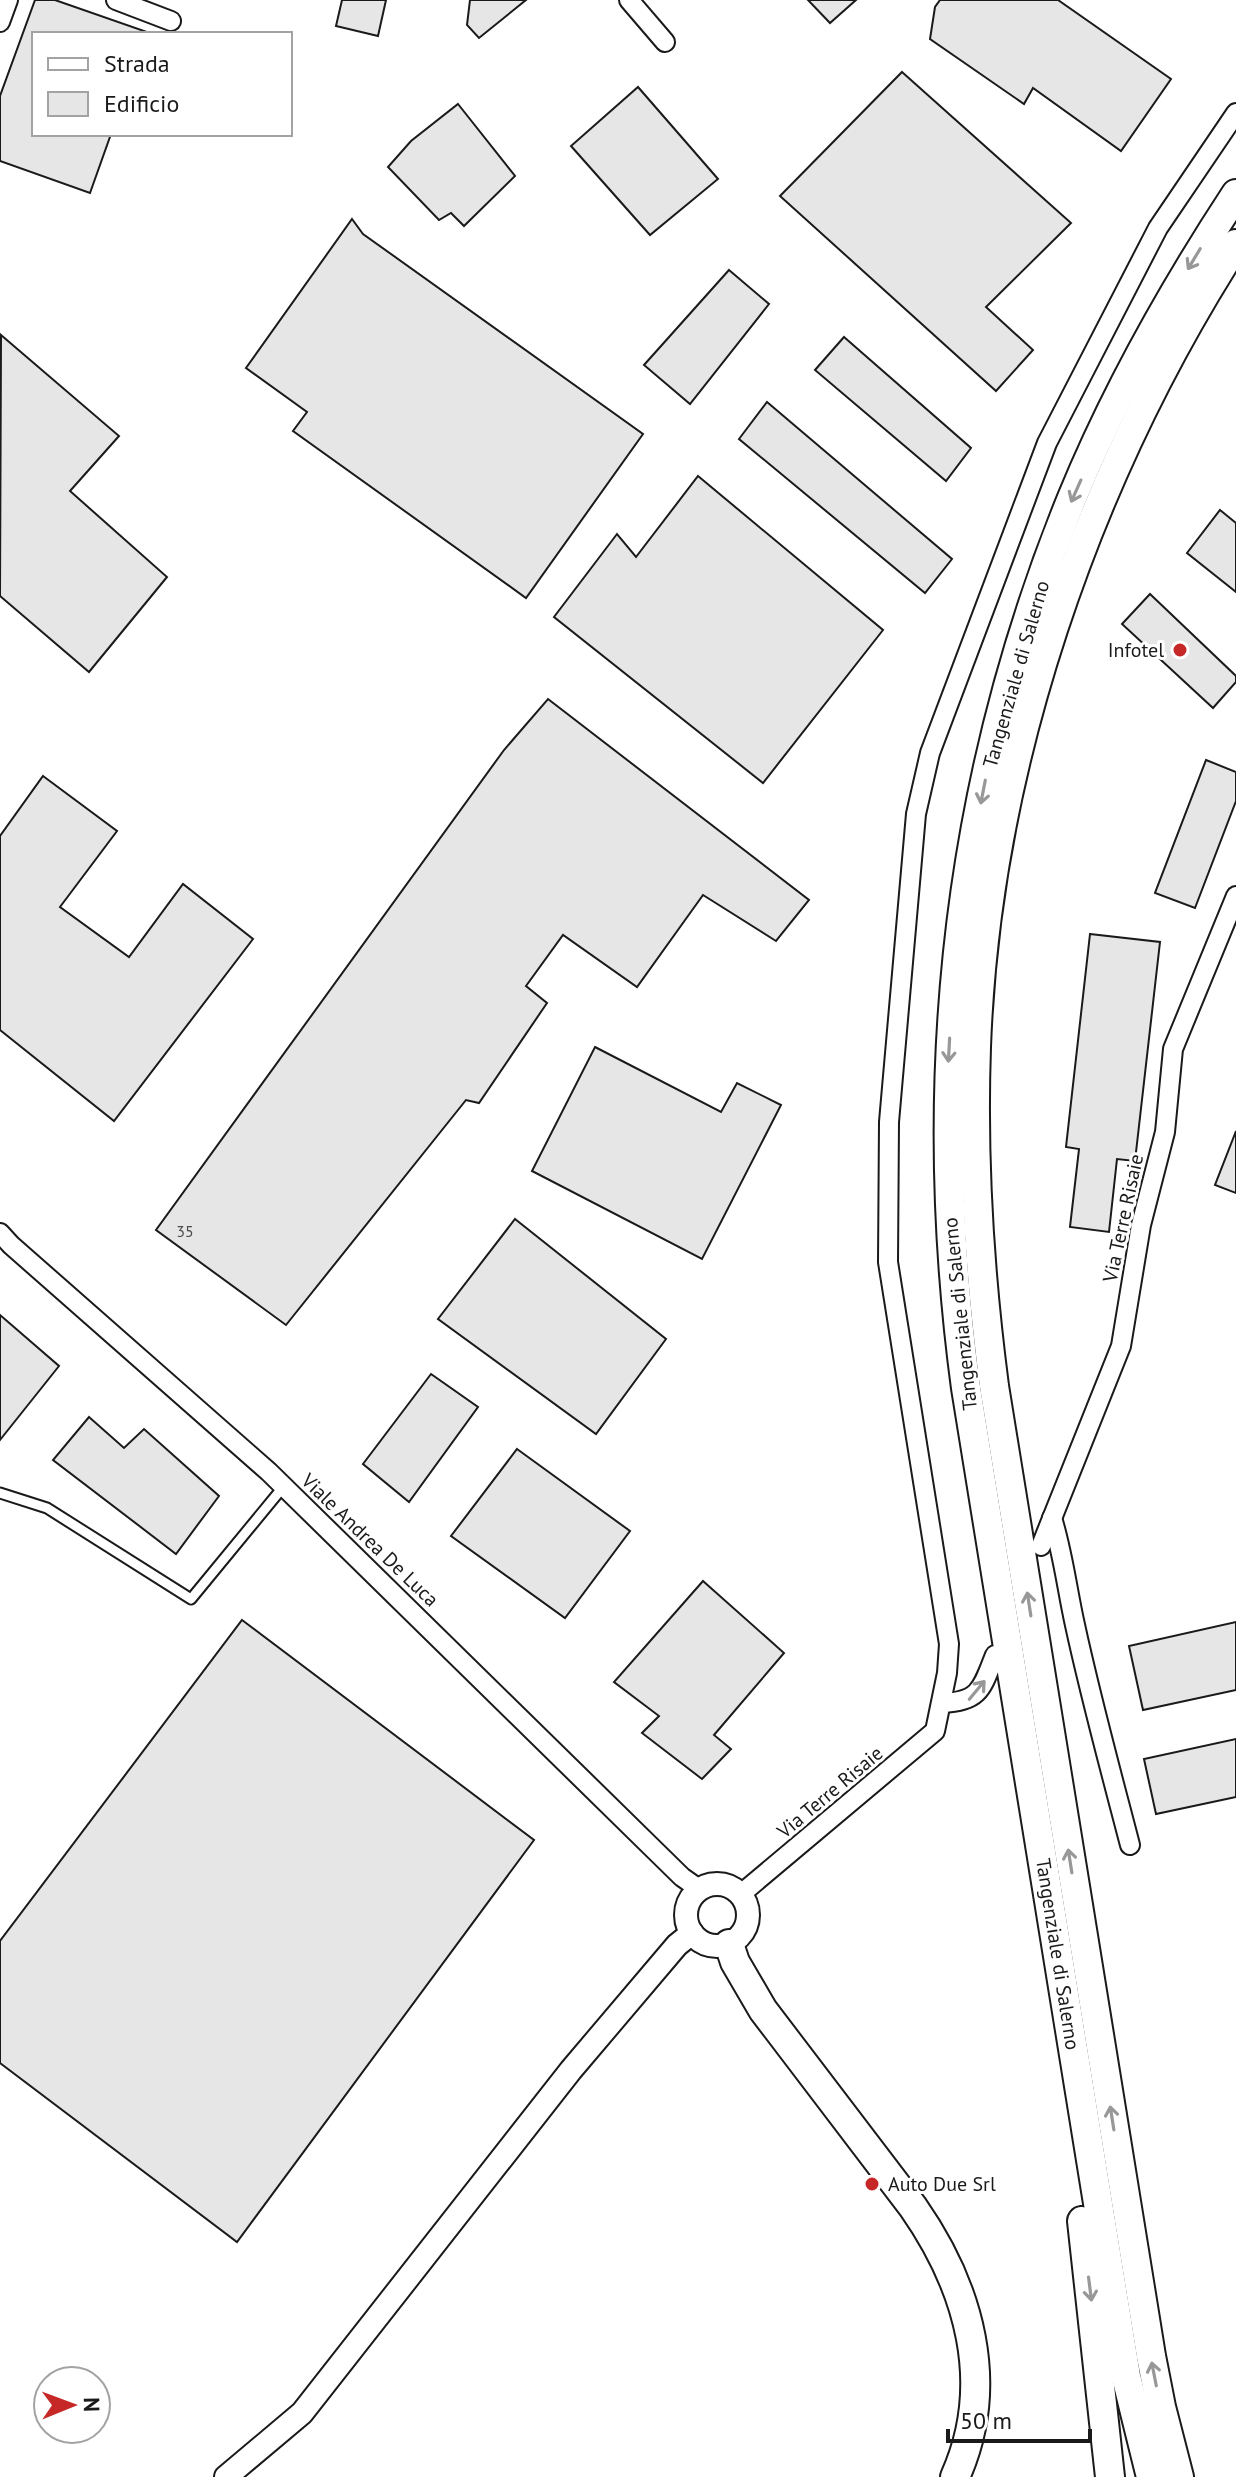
<svg xmlns="http://www.w3.org/2000/svg" width="1236" height="2477" font-family="'PT Sans',sans-serif">
<style>
.building{fill:#e6e6e6;stroke:#1a1a1a;stroke-width:2}
.lines{fill:none;stroke-linecap:round;stroke-linejoin:round}
.service-casing{stroke:#1a1a1a;stroke-width:13}
.minor-casing{stroke:#1a1a1a;stroke-width:22}
.tertiary-casing{stroke:#1a1a1a;stroke-width:26}
.trunk-casing{stroke:#1a1a1a;stroke-width:32}
.service{stroke:#fff;stroke-width:9}
.minor{stroke:#fff;stroke-width:18}
.tertiary{stroke:#fff;stroke-width:22}
.trunk{stroke:#fff;stroke-width:28}
.oneway{stroke:#989898}
.poi-dot{fill:#c62828;stroke:#fff;stroke-width:3}
.labels{text-anchor:middle;dominant-baseline:central;stroke-width:6;stroke-linejoin:round;paint-order:stroke}
.number-label{font-size:16px;fill:#4d4d4d}
.poi-label{font-size:20px;fill:#1a1a1a;stroke:#fff;text-anchor:end}
.street-label{font-size:20px;fill:#1a1a1a;stroke:#fff}
</style>
<rect width="100%" height="100%" fill="#fff"/>
<g class="building">
<polygon points="35,0 55,0 147,32 146,34 34,34 34,134 111,134 90,193 0,161 0,96"/>
<polygon points="342,0 386,0 378,36 336,26"/>
<polygon points="470,0 526,0 479,38 467,25"/>
<polygon points="808,0 856,0 830,23"/>
<polygon points="940,0 1058,0 1171,79 1121,151 1033,88 1024,104 930,39 935,7"/>
<polygon points="902,72 1071,223 986,307 1033,350 996,391 780,196"/>
<polygon points="638,87 718,179 650,235 571,146"/>
<polygon points="458,104 515,176 464,226 451,213 439,220 388,167 411,141"/>
<polygon points="352,219 363,234 643,434 526,598 293,431 307,412 246,368"/>
<polygon points="729,270 769,304 690,404 644,365"/>
<polygon points="1,335 119,436 70,491 167,577 89,672 0,596"/>
<polygon points="844,337 971,448 946,481 815,370"/>
<polygon points="767,402 952,559 925,593 739,439"/>
<polygon points="698,476 883,630 763,783 554,617 617,534 636,557"/>
<polygon points="1220,510 1236,523 1236,592 1187,553"/>
<polygon points="1150,594 1236,676 1236,682 1213,708 1122,624"/>
<polygon points="548,699 809,900 776,941 703,895 637,987 563,935 526,986 547,1003 479,1103 466,1100 286,1325 156,1230 504,750"/>
<polygon points="1206,760 1236,772 1236,801 1195,908 1155,893"/>
<polygon points="43,776 117,831 60,907 129,957 183,884 253,939 114,1121 0,1030 0,836"/>
<polygon points="1090,934 1160,942 1135,1161 1117,1159 1109,1232 1070,1227 1079,1149 1066,1147"/>
<polygon points="595,1047 721,1112 737,1083 781,1105 702,1259 532,1171"/>
<polygon points="1236,1131 1236,1193 1215,1185"/>
<polygon points="515,1219 666,1339 596,1434 438,1319"/>
<polygon points="0,1315 59,1366 0,1440"/>
<polygon points="431,1374 478,1407 409,1502 363,1464"/>
<polygon points="89,1417 124,1448 144,1429 219,1496 176,1554 53,1460"/>
<polygon points="517,1449 630,1531 565,1618 451,1536"/>
<polygon points="703,1581 784,1653 714,1735 731,1749 702,1779 642,1733 659,1716 614,1682"/>
<polygon points="242,1620 534,1840 237,2242 0,2063 0,1941"/>
<polygon points="1236,1622 1236,1690 1143,1710 1129,1646"/>
<polygon points="1236,1739 1236,1797 1156,1814 1144,1759"/>
</g>
<g class="lines">
<g class="service-casing">
<polyline id="service" points="0,1493 47,1508 191,1599 284,1486"/>
</g>
<g class="minor-casing">
<g id="minor">
<polyline points="116,0 171,21"/>
<polyline points="629,0 665,42"/>
<polyline points="0,22 8,0"/>
<polyline points="0,1233 11,1245 269,1472 682,1877 699,1889"/>
<path d="M1052 1518C1063 1553 1067 1589 1075 1625 1091 1699 1111 1772 1130 1845"/>
<polyline points="1041,1546 1121,1346 1141,1225 1165,1132 1173,1049 1236,896"/>
<path d="M942 1703C980 1702 982 1688 995 1655"/>
<polyline points="741,1894 935,1731 947,1673 949,1644 888,1262 889,1122 916,814 930,753 1047,443 1158,228 1236,113"/>
</g>
</g>
<g class="tertiary-casing">
<g id="tertiary">
<circle cx="717" cy="1915" r="31"/>
<polyline points="226,2477 302,2413 571,2070 677,1945 692,1933"/>
</g>
</g>
<g class="trunk-casing">
<g id="trunk">
<path d="M729 1944 735 1962 763 2010 913 2207C969 2287 997 2384 955 2477"/>
<polyline points="1082,2221 1110,2477"/>
<path d="M1151 2477 1126 2376 966 1388C925 1083 955 785 1072 498 1116 391 1173 290 1236 194"/>
<path d="M1179 2477 1161 2407 1151 2356 994 1386C979 1272 972 1162 976 1047 986 768 1085 479 1236 244"/>
</g>
</g>
<use href="#service" class="service"/>
<use href="#minor" class="minor"/>
<use href="#tertiary" class="tertiary"/>
<use href="#trunk" class="trunk"/>
</g>
<defs><path id="oneway-shaft" d="M-6 0H5M1.5-3L5.5 0L1.5 3" fill="none" stroke-width="1.6" stroke-linecap="round" stroke-linejoin="round" transform="scale(2)"/></defs>
<g class="oneway">
<use href="#oneway-shaft" transform="translate(1194 259) rotate(121)"/>
<use href="#oneway-shaft" transform="translate(1076 491) rotate(114)"/>
<use href="#oneway-shaft" transform="translate(983 792) rotate(101)"/>
<use href="#oneway-shaft" transform="translate(949 1050) rotate(93)"/>
<use href="#oneway-shaft" transform="translate(1029 1604) rotate(-99)"/>
<use href="#oneway-shaft" transform="translate(977 1690) rotate(-50)"/>
<use href="#oneway-shaft" transform="translate(1070 1861) rotate(-99)"/>
<use href="#oneway-shaft" transform="translate(1112 2118) rotate(-99)"/>
<use href="#oneway-shaft" transform="translate(1090 2289) rotate(83)"/>
<use href="#oneway-shaft" transform="translate(1154 2374) rotate(-101)"/>
</g>
<g class="poi-dot">
<circle cx="1180" cy="650" r="8"/>
<circle cx="872" cy="2184" r="8"/>
</g>
<g class="labels">
<g class="number-label">
<text x="185" y="1231">35</text>
</g>
<g class="poi-label">
<text x="1164" y="650">Infotel</text>
<text x="888" y="2184" text-anchor="start">Auto Due Srl</text>
</g>
<g class="street-label">
<text transform="translate(1016 674) rotate(-74)">Tangenziale di Salerno</text>
<text transform="translate(1123 1218) rotate(-78)">Via Terre Risaie</text>
<text transform="translate(960 1314) rotate(-96)">Tangenziale di Salerno</text>
<text transform="translate(370 1540) rotate(44)">Viale Andrea De Luca</text>
<text transform="translate(830 1792) rotate(-40)">Via Terre Risaie</text>
<text transform="translate(1058 1954) rotate(81)">Tangenziale di Salerno</text>
</g>
</g>
<rect x="32" y="32" width="260" height="104" fill="#ffffff" stroke="#a3a3a3" stroke-width="2"/>
<rect x="48" y="58" width="40" height="12" fill="#ffffff" stroke="#a3a3a3" stroke-width="2"/>
<text x="104" y="72" font-size="24" fill="#1a1a1a">Strada</text>
<rect x="48" y="92" width="40" height="24" fill="#e6e6e6" stroke="#a3a3a3" stroke-width="2"/>
<text x="104" y="112" font-size="24" fill="#1a1a1a">Edificio</text>
<g transform="translate(72 2405) rotate(89)"><circle r="38" fill="#ffffff" stroke="#a3a3a3" stroke-width="2"/>
<path d="M0-6L14 30L0 20L-14 30Z" fill="#c62828"/>
<text y="-12" font-size="22" font-weight="bold" text-anchor="middle" fill="#1a1a1a">N</text>
</g>
<path d="M948 2429v12h142v-12" fill="none" stroke="#1a1a1a" stroke-width="4"/>
<text x="960" y="2429" font-size="24" fill="#1a1a1a" stroke="#ffffff" stroke-width="6" paint-order="stroke">50 m</text>
</svg>
